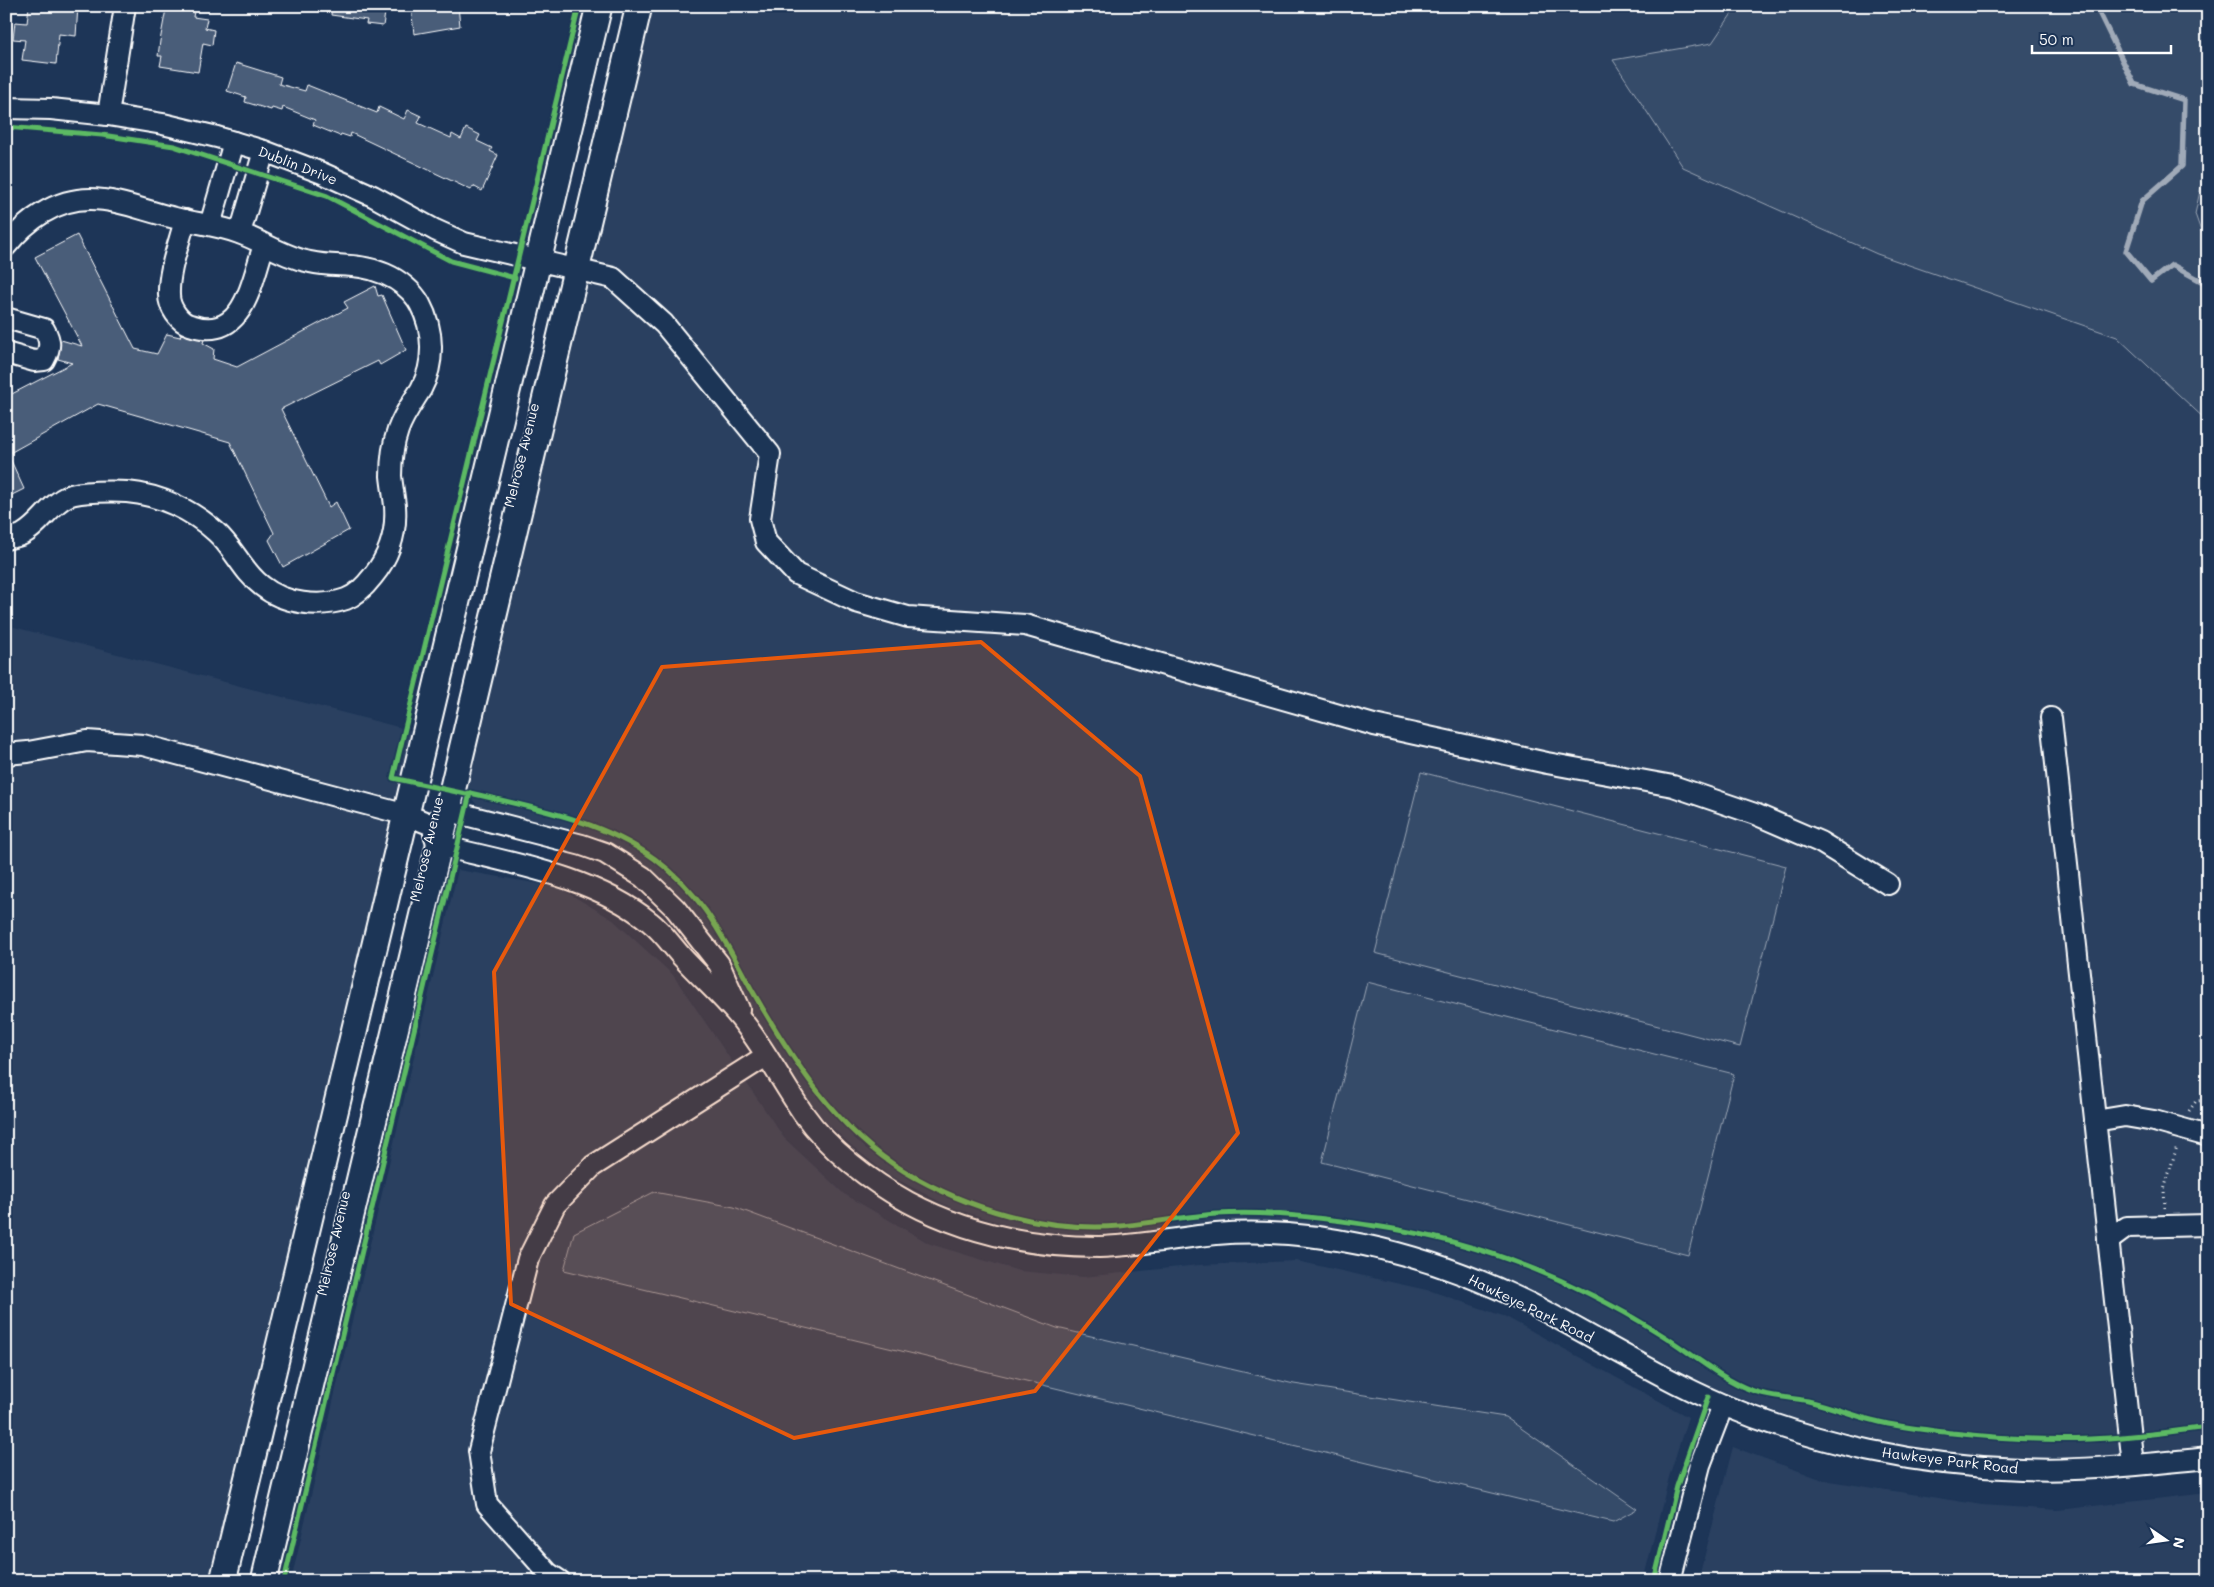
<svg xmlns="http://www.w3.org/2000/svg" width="2214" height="1587" font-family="Mali,sans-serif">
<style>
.built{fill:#2a4161}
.green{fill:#364b69;stroke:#9aa5b4}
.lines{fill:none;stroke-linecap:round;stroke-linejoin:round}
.stream{stroke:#a0aab8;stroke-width:5.5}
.building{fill:#4a5d79;stroke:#fff}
.minor-casing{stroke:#fff;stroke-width:24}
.major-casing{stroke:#fff;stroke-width:29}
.path{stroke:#fff;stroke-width:3;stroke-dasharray:1 4;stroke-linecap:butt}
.minor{stroke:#1d3557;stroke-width:20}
.major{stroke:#1d3557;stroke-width:25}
.cycleway-casing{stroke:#1d3557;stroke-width:8}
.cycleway{stroke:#5cba63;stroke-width:5}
.marked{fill:#e8590c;fill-opacity:0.2;stroke:#e8590c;stroke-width:4;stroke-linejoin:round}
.labels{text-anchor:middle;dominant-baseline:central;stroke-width:4;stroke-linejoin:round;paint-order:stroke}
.street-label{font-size:14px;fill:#fff;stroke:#1d3557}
</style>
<rect width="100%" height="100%" fill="#1d3557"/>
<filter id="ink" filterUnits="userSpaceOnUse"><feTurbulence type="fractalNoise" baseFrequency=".02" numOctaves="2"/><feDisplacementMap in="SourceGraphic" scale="10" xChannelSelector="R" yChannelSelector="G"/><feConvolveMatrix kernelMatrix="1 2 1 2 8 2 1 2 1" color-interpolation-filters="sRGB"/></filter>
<g filter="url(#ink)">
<g class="built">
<polygon points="649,6 2179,6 2208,13 2208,1446 2086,1458 1999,1457 1925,1449 1886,1442 1796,1419 1717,1389 1645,1353 1572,1311 1526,1288 1478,1267 1428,1249 1357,1233 1315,1228 1220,1225 1080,1235 1047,1232 1013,1227 950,1207 887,1174 852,1146 825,1121 796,1086 773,1051 702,934 611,850 554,826 484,809 476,804 467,793 465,786"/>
<polygon points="6,625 417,732 211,1581 6,1581"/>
<polygon points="458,870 558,887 613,920 673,975 784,1138 844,1194 930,1244 1019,1271 1083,1277 1199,1265 1297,1261 1431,1291 1506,1317 1688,1417 1669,1477 1643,1581 291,1581"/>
<polygon points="1733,1447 1823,1480 1982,1505 2058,1510 2208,1493 2208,1581 1698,1581"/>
</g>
<g class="green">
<polygon points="1737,6 2208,6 2208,154 2195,214 2208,251 2208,422 2117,337 1877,254 1683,167 1613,60 1712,43"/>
<polygon points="1421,772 1786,866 1740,1047 1375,953"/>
<polygon points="1367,982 1734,1074 1688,1255 1322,1162"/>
<polygon points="654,1192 734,1207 1057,1328 1294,1384 1505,1417 1637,1509 1613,1522 564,1270 574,1233"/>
</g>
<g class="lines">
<polyline class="stream" points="2096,6 2134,84 2184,100 2182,166 2142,201 2126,251 2151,281 2172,265 2205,283 2205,333 2208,333"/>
</g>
<g class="building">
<polygon points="29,6 78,6 76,36 59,34 56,64 22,60 25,40 13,39 15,22 27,23"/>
<polygon points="170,6 195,6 193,17 207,19 205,28 214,30 212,45 203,43 198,72 160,66 162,56 158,56 160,41 166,9 170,10"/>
<polygon points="332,6 386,6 383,26 366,24 367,20 331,15"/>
<polygon points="411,6 458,6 460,26 414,34"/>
<polygon points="236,63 281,77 279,84 305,91 307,85 377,113 379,107 404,119 408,110 421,116 418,123 451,138 452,134 461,139 466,128 480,135 477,141 492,148 490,151 498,155 482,191 473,186 471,190 351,133 350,137 341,134 340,136 313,125 315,120 283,107 282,111 272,108 271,110 245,102 246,97 227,91"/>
<polygon points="77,235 135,349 157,354 167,334 180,337 181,334 204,340 203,343 214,349 213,359 237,367 348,308 344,302 375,286 378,296 382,295 406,350 380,365 378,361 281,409 329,507 336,502 349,530 283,567 269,540 274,533 230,442 98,404 8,454 24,489 6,498 6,397 72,363 58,359 61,340 82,346 35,257"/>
</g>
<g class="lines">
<g class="minor-casing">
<g id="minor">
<polyline points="6,108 51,109 108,115 163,124 217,137 264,151 322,173 373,196 435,230 464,243 613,278 664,324 770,454 760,519 766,542 796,574 856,602 908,617 1025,625 1374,725 1547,763 1673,786 1755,814 1820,842 1888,884"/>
<polyline points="108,115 125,6"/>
<path d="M185 220C179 244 168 271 169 295 169 307 179 322 190 325 244 343 251 283 264 245"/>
<polyline points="210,225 234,142"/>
<polyline points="240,233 264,151"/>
<path d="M6 246C27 220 56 199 90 199 117 199 145 211 171 217 193 223 217 225 239 233 264 242 284 257 310 262 337 268 357 262 385 274 399 280 413 291 420 304 434 330 435 363 421 389 413 402 403 415 398 430 393 444 391 461 391 476 392 486 394 496 395 506 397 533 390 555 373 576 366 585 357 595 346 599 320 608 284 604 262 586 243 572 234 548 216 532 192 510 160 495 127 492 114 491 80 491 68 496 50 504 40 525 23 534 19 537 11 537 6 539"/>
<path d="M6 318 44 329C51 341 51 347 44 360L34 361 6 353"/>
<polyline points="2051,718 2133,1465"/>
<polyline points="6,754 28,752 87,741 143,745 407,815 432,825"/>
<polyline points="437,820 446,810 582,845 605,853 643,877 675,908 719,964 739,1009"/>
<path d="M434 834 438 845C508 863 592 875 650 922 663 932 672 946 683 958 703 980 726 999 744 1023 766 1051 783 1084 803 1113 829 1150 870 1181 908 1202 966 1233 1033 1247 1099 1247 1138 1246 1177 1238 1216 1234 1265 1230 1316 1235 1364 1245 1421 1257 1478 1278 1531 1304 1595 1337 1656 1376 1723 1405 1816 1444 1920 1466 2021 1469 2083 1472 2146 1464 2208 1458"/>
<polyline points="2095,1121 2125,1116 2154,1121 2208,1136"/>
<polyline points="2108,1241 2127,1227 2208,1225"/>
<polyline points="560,1581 548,1573 487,1504 479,1451 528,1259 555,1205 593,1166 766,1056"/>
<polyline points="1670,1581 1700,1465 1723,1405"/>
</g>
</g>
<g class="major-casing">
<g id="major">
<polyline points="223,1581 599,6"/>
<polyline points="264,1581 639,6"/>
</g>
</g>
<g class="path">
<polyline points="2189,1111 2196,1101 2208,1100"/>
<polyline points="2165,1208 2164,1190 2177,1146"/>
</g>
<use href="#minor" class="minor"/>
<use href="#major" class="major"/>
<g class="cycleway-casing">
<g id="cycleway">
<path d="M579 6 393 778 466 794 470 793C533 808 602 820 655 859 704 895 724 940 753 992 792 1059 836 1130 904 1171 968 1209 1044 1232 1120 1226 1153 1223 1185 1216 1218 1214 1270 1211 1324 1218 1375 1226 1477 1241 1571 1278 1659 1333 1689 1351 1717 1377 1751 1390 1768 1397 1790 1397 1808 1401 1834 1407 1859 1418 1884 1423 1906 1428 1930 1430 1952 1433 1998 1438 2044 1441 2090 1439 2129 1438 2169 1432 2208 1427"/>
<polyline points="6,127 102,135 174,146 327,196 451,261 515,278"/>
<polyline points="284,1581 470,793"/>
<polyline points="1654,1581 1677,1486 1708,1397"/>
</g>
</g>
<use href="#cycleway" class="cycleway"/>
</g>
</g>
<path class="marked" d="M981 642 1140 776 1238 1133 1035 1391 794 1438 511 1304 494 972 662 667Z"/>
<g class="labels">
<g class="street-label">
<text transform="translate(298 165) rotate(21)">Dublin Drive</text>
<text transform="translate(521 455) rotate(-76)">Melrose Avenue</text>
<text transform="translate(426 849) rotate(-77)">Melrose Avenue</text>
<text transform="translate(333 1243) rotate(-77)">Melrose Avenue</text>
<text transform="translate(1531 1308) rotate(26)">Hawkeye Park Road</text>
<text transform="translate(1950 1460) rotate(7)">Hawkeye Park Road</text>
</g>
</g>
<rect width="2214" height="1587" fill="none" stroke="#1d3557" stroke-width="25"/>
<rect x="12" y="12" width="2189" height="1562" fill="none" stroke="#fff" stroke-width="2" filter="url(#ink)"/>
<g transform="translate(2166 1540) rotate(103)" stroke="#1d3557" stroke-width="4" paint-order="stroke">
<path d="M0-4L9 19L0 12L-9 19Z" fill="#ffffff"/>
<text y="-8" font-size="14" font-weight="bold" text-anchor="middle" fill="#ffffff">N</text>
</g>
<path d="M2032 45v8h139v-8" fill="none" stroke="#ffffff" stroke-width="2.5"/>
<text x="2039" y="45" font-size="15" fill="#ffffff" stroke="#1d3557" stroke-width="4" paint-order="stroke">50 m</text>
</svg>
